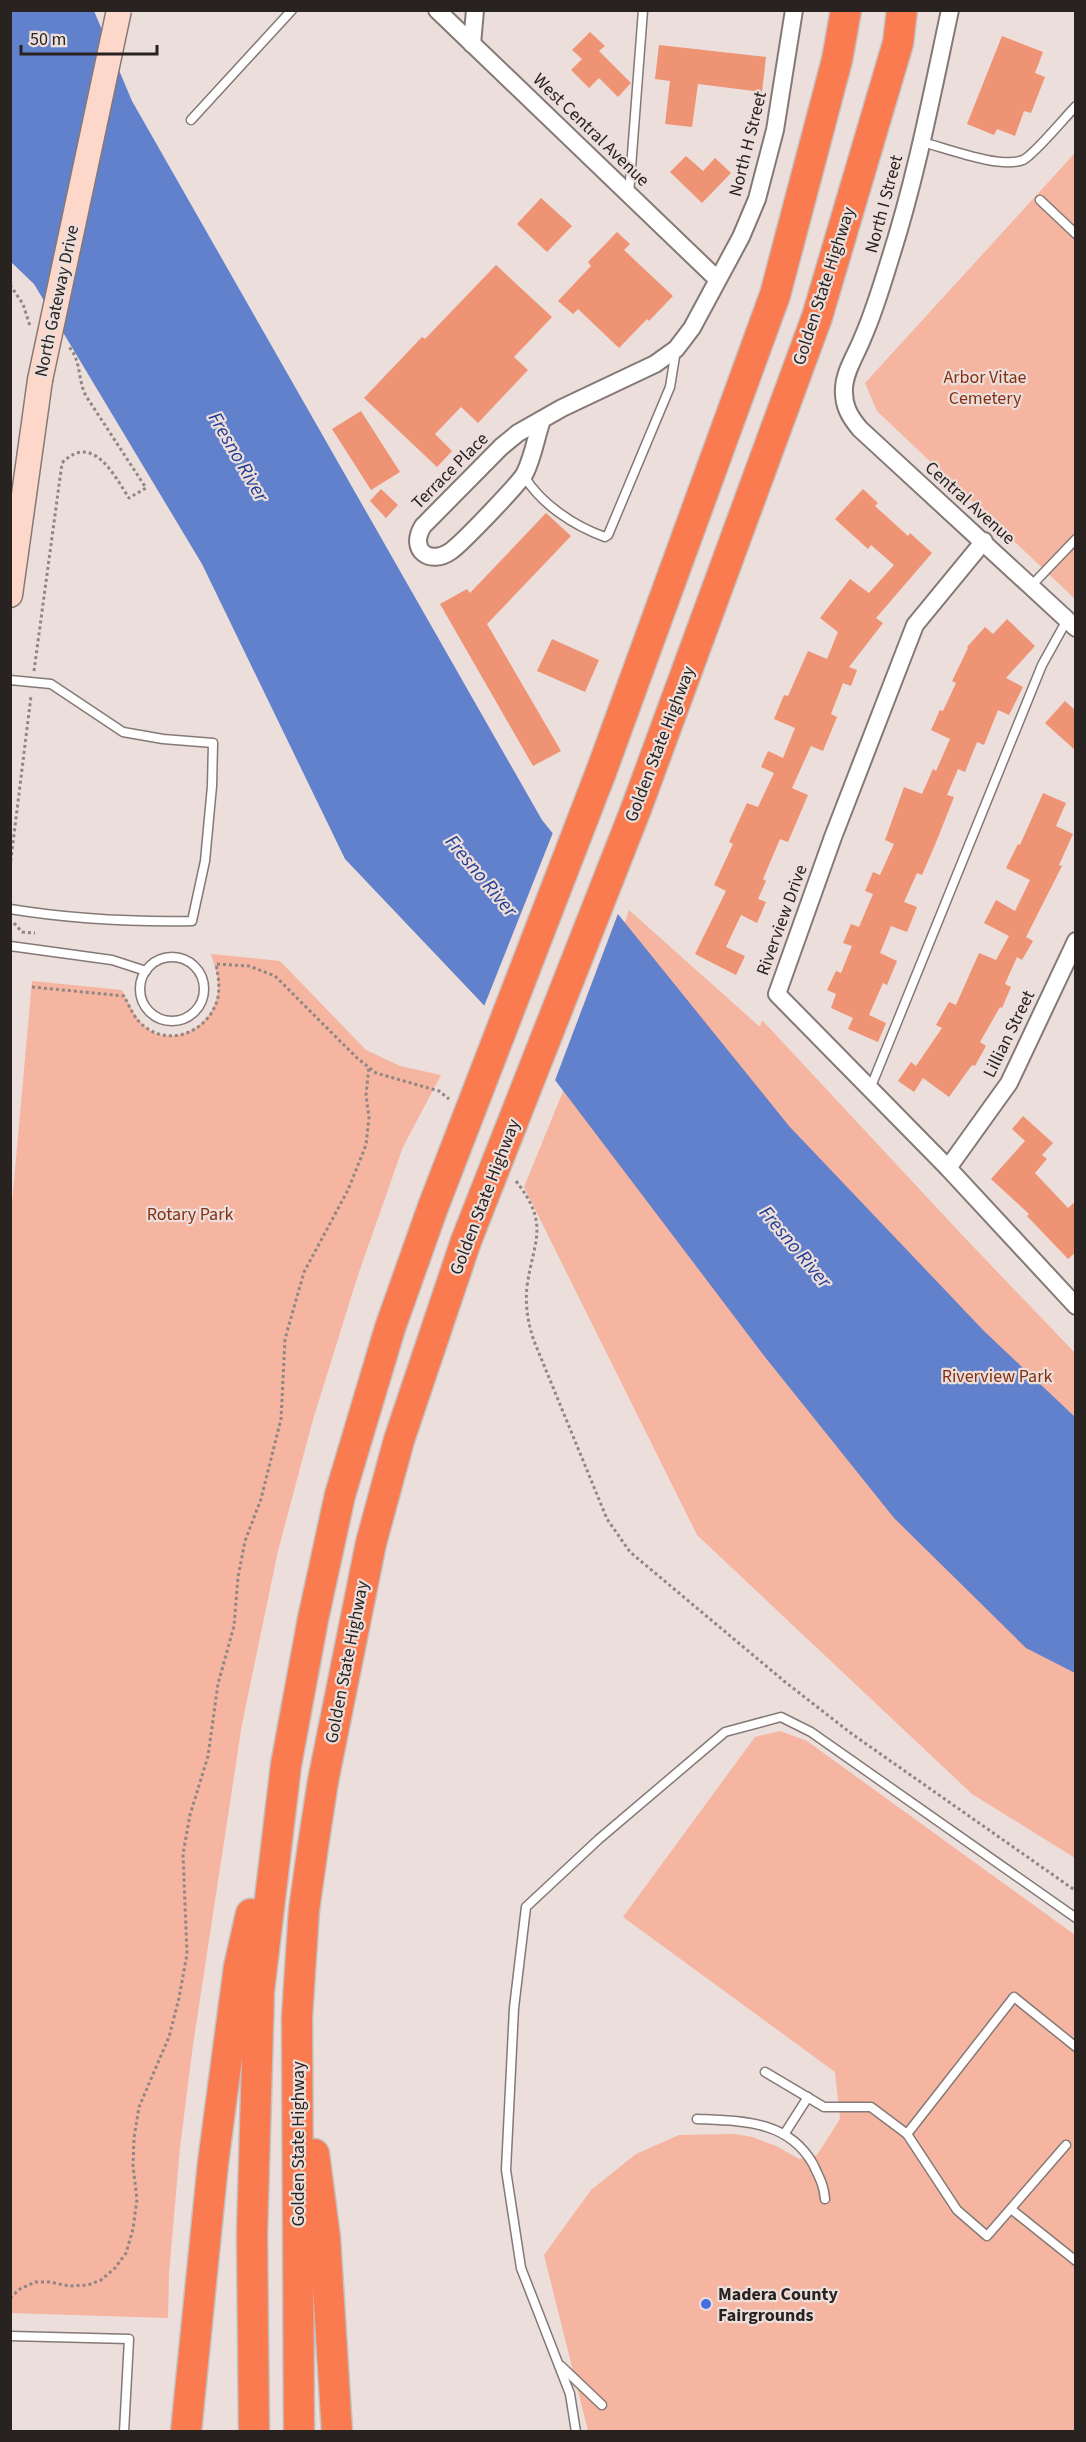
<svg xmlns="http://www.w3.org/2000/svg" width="1086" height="2442" font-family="'Source Sans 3',sans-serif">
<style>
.green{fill:#f5b5a0}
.water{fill:#6281cc}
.pier{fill:#ecdeda}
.building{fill:#ef9375}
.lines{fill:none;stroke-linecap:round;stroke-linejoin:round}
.lane-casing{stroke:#857975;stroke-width:11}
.street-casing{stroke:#857975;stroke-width:20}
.secondary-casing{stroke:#857975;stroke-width:27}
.highway-casing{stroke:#c3c1c1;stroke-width:33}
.path{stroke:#908784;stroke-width:3;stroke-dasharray:3 3;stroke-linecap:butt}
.lane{stroke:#fff;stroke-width:8}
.street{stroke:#fff;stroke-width:16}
.secondary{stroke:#fed7cb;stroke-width:24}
.highway{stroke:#fb7b51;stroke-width:30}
.secondary-bridge-casing{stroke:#857975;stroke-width:27;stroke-linecap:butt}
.highway-bridge-casing{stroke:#c3c1c1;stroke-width:33;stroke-linecap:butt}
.secondary-bridge{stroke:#fed7cb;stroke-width:24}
.highway-bridge{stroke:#fb7b51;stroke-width:30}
.poi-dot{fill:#456fe1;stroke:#ecdeda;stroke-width:2}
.labels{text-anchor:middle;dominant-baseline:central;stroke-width:4.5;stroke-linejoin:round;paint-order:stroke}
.street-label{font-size:18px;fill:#282321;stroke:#ecdeda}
.park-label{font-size:18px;fill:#833115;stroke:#ecdeda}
.poi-label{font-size:18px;font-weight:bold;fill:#282321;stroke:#ecdeda;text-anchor:start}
.water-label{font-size:20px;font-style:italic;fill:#203d96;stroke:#ecdeda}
</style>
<rect width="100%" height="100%" fill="#ecdeda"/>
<g class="green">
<polygon points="1075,153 1075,599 877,411 865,383"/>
<polygon points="629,910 760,1027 762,1020 964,1237 1075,1353 1075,1858 972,1794 697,1535 524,1187 589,1028"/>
<path d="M211 954 280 961 366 1050 400 1066 441 1075 403 1147 358 1275 312 1423 278 1551 242 1724 193 2045 180 2147 169 2274 168 2318 11 2313 10 1225 32 981 122 990C129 1004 137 1023 151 1031 181 1047 216 1021 218 990 219 978 214 965 211 954Z"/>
<polygon points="780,1731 807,1741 1075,1935 1075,2431 588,2431 544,2255 591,2190 636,2154 679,2135 735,2134 752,2137 776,2146 799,2159 817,2155 840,2119 835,2072 623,1917 755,1737"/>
</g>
<polygon class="water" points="11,11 94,11 132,101 542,820 789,1126 984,1331 1075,1417 1075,1673 1026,1648 894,1518 765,1357 555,1080 345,859 202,564 34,284 11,262"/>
<polygon class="pier" points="554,830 619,911 554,1083 483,1009"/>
<g class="building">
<polygon points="590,32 605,46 599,51 631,83 618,97 599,78 589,88 571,70 582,59 572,50"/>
<polygon points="1002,36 1043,52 1035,73 1045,77 1031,113 1024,111 1015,136 997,129 994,135 967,124"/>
<polygon points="659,45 766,57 762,92 698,84 692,127 665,124 670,81 655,79"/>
<polygon points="686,156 703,171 715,158 731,173 702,203 670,172"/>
<polygon points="541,198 572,226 547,252 517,224"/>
<polygon points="617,232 630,244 624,250 673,296 649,321 647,319 619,348 578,309 573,314 558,301 591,266 588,262"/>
<polygon points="496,265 552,317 514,357 528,370 478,423 461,407 435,434 452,451 437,467 364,398 422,337 425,339"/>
<polygon points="361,411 400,472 371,490 332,429"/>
<polygon points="381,489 398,505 386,518 370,501"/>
<polygon points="863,489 878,503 875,506 908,536 910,533 932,553 876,618 883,623 849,667 857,670 851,686 843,683 831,714 837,717 823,751 811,746 792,788 808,795 788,842 780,839 763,879 766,881 758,899 766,902 757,923 741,915 726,947 745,956 736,975 695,954 726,891 714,885 733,844 729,842 747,803 758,807 774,773 761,767 768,751 783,758 795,728 774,719 784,695 788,696 808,651 827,659 838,632 820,618 850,579 869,593 894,565 871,545 868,549 835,519"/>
<polygon points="546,513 571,536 487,624 561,751 533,766 440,604 467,589 470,593"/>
<polygon points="1007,619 1035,646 1006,678 1023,687 1009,715 998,710 984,745 977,742 965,772 958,769 947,795 954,797 937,840 922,875 917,873 904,902 917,907 907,932 891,926 880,953 897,961 887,985 883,983 869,1015 886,1023 878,1042 848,1029 853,1018 831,1008 836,994 827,990 836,971 841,973 852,946 843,943 851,924 859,927 873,894 865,891 873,872 880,875 894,844 885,840 904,787 922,794 933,769 936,771 950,739 931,730 940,710 943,711 956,683 952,681 968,648 967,647 985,627 993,634"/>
<polygon points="552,639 599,660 585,692 537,671"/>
<polygon points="1065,701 1076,711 1076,751 1045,723"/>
<polygon points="1043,793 1066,803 1056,826 1073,834 1059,865 1062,866 1026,937 1033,941 1022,960 1017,957 1005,984 1011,987 1002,1008 1000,1007 980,1042 986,1046 975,1066 972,1065 949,1097 923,1078 914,1092 898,1081 911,1062 916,1066 942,1028 936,1025 949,1002 956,1005 979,953 996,960 1009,936 984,923 996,900 1015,911 1030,880 1006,868 1018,844 1020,845"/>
<polygon points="1023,1116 1053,1143 1042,1155 1047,1159 1035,1173 1068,1208 1076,1201 1076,1252 1068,1259 1027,1216 1029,1214 991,1179 1025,1141 1012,1129"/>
</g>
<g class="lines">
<g class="lane-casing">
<g id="lane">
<polyline points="191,120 292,10"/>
<path d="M922 142C946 148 999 169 1023 160 1034 155 1065 117 1076 106"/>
<polyline points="629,194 643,10"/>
<polyline points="1040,200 1076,234"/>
<path d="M524 476C541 504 574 526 605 537L608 535 670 387 676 350"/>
<polyline points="1031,586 1076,539"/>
<path d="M10 680 51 684 123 732 163 739 213 743 212 786 205 861 192 921C131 922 71 919 10 909"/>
<polyline points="10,946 112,960 146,971"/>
<circle cx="172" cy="989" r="32"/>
<polyline points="870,1089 1042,665 1067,620"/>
<polyline points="765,2072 824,2107 871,2107 907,2134 1014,1997 1076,2047"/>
<path d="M697 2119C742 2121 788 2120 813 2164 819 2177 824 2185 825 2199"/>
<polyline points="785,2133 808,2097"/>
<polyline points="907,2134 957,2210 987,2236 1066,2145"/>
<polyline points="1011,2209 1076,2261"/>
<polyline points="10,2336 129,2339 124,2432"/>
<polyline points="561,2366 602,2405"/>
<polyline points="576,2432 570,2394 521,2268 506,2170 514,2008 526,1907 599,1839 725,1732 781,1717 811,1732 1076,1918"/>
</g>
</g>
<g class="street-casing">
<g id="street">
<polyline points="437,10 717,279"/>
<path d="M950 10C932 94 916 178 890 259 882 285 874 312 863 337 857 353 845 370 844 388 843 405 849 416 860 429L1076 628"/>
<polyline points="472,44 475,10"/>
<path d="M542 420C536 437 533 457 525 473 520 483 462 543 451 551 430 566 408 550 423 526L501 447 518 433 562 408 655 364 676 349 692 328 741 237 757 199 775 130 794 10"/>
<polyline points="984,541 915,625 833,837 777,994 948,1168 1076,1306"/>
<polyline points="948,1168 1009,1083 1076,941"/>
</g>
</g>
<g class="secondary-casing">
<polyline id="secondary" points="10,595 40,380"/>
</g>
<g class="highway-casing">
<g id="highway">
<polyline points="601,772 775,295 837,60 846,10"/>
<polyline points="636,809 817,317 898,43 902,10"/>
<polyline points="314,2154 325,2238 337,2432"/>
<polyline points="186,2432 213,2163 239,1967 251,1914"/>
<polyline points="254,2432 252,2234 259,1991 286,1765 313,1619 340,1495 390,1328 433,1207"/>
<polyline points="299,2432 297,2017 304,1910 313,1846 323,1781 371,1543 399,1440 466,1241"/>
</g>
</g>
<g class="path">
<polyline points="10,285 23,304 30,326"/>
<path d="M34 671 62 463C93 431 115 477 129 498L146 488 86 396C77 379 82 360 68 346"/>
<polyline points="10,867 31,696"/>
<polyline points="14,923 22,932 35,933"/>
<path d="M32 987 124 996C130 1007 134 1019 145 1027 173 1048 211 1029 218 997 220 985 218 975 216 964L249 966 275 976 357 1058 376 1073 439 1091 449 1099"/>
<path d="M516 1181C550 1225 534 1239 527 1286 525 1306 528 1323 534 1341L607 1519 630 1552 784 1681 852 1734 1076 1891"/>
<polyline points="10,2298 20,2289 35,2282 50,2282 69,2286 88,2285 101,2280 115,2268 126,2253 133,2229 137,2199 133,2166 134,2138 139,2107 169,2037 179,1998 187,1954 183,1854 190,1815 208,1756 218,1684 234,1626 238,1577 245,1541 261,1499 281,1419 285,1339 304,1272 348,1190 366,1145 369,1117 366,1095 369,1067"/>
</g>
<use href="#lane" class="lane"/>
<use href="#street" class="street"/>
<use href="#secondary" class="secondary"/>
<use href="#highway" class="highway"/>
<g class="secondary-bridge-casing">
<polyline id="secondary-bridge" points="40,380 119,10"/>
</g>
<g class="highway-bridge-casing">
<g id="highway-bridge">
<polyline points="433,1207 601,772"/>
<polyline points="466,1241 636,809"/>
</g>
</g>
<use href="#secondary-bridge" class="secondary-bridge"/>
<use href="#highway-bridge" class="highway-bridge"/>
</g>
<circle class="poi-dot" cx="706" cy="2304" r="6"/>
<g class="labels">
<g class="street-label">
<text transform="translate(591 130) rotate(44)">West Central Avenue</text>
<text transform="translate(748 144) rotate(-76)">North H Street</text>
<text transform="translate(884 204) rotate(-75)">North I Street</text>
<text transform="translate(824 286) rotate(-72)">Golden State Highway</text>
<text transform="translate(57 301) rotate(-78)">North Gateway Drive</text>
<text transform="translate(450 471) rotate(-45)">Terrace Place</text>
<text transform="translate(970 503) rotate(42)">Central Avenue</text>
<text transform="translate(660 744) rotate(-69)">Golden State Highway</text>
<text transform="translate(782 920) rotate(-70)">Riverview Drive</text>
<text transform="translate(1009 1034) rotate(-64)">Lillian Street</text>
<text transform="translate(485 1197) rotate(-69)">Golden State Highway</text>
<text transform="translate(347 1662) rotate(-79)">Golden State Highway</text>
<text transform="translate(298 2144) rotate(-90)">Golden State Highway</text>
</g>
<g class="park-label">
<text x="985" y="377">Arbor Vitae<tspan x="985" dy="21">Cemetery</tspan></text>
<text x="190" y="1214">Rotary Park</text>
<text x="997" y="1376">Riverview Park</text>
</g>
<g class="poi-label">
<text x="718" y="2294">Madera County<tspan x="718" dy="21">Fairgrounds</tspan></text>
</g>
<g class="water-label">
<text transform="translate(238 457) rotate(60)">Fresno River</text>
<text transform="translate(481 876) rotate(50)">Fresno River</text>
<text transform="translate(795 1247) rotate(50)">Fresno River</text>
</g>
</g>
<rect width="1086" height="2442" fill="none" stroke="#282321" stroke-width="24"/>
<path d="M21 45v9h136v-9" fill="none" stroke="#282321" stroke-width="3"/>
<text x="30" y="45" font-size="18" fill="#282321" stroke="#ecdeda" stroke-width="4.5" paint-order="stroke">50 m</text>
</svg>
